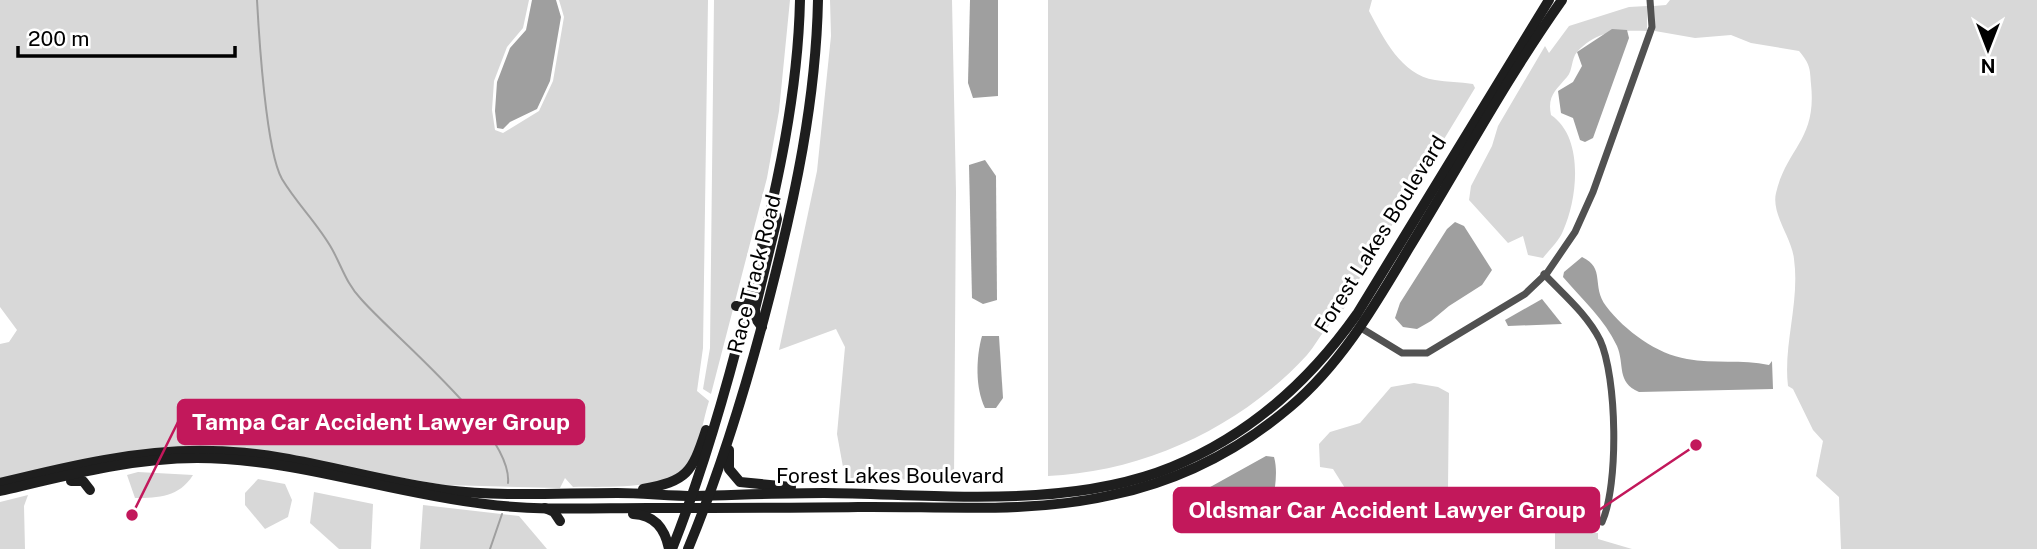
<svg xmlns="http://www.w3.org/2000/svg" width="2037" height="549" font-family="'Public Sans',sans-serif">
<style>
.green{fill:#d8d8d8}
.water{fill:#9f9f9f}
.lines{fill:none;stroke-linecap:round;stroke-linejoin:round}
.stream{stroke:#9f9f9f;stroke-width:2}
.street{stroke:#515151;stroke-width:7}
.secondary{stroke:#1e1e1e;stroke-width:10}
.labels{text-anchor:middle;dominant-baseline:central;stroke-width:6;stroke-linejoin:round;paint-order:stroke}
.street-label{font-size:21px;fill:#000;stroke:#fff}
.leader{fill:none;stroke:#c2185b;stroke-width:2.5}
.callout-dot{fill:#c2185b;stroke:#fff;stroke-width:2.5}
.callout{fill:#c2185b;stroke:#c2185b;stroke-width:2.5}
.callout-label{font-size:23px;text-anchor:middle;font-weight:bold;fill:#fff}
</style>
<rect width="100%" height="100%" fill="#fff"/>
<g class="green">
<path d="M0 0H529L523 28 507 47 494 81 492 110 495 130 503 133 539 111 553 81 564 17 559 0H708L703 348 697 391 709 401C703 420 700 443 692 460 675 492 605 486 573 487L565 478 560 488 444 485 217 446 0 478V344L9 342 17 330 0 307Z"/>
<polygon points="714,0 790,0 779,111 767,178 711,394 703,389 710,348"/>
<polygon points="830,0 952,0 956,192 954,481 845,478 837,434 845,347 836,329 779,350 817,171 831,36"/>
<path d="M1048 0H1372L1369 11C1383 37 1401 75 1435 80 1447 82 1460 82 1473 84L1475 88 1352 291C1349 308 1336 316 1326 329 1319 337 1314 347 1307 355 1241 427 1144 472 1048 476Z"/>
<path d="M1670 0H2037V549H1841L1839 497 1816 476 1823 441 1813 430 1793 389 1788 386C1783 345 1800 302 1794 259 1792 238 1771 214 1776 193 1787 147 1817 140 1811 84 1810 68 1810 64 1799 51L1751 43 1731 35 1695 38 1655 31 1654 6 1666 5Z"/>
<path d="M1647 6V31C1620 30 1597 30 1577 52 1571 59 1573 70 1567 77 1556 90 1547 96 1551 115 1584 137 1578 198 1563 231 1559 241 1549 250 1543 258L1528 255 1523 236 1508 243 1469 200 1471 186 1492 146 1498 126 1545 46 1549 53 1569 26 1629 7Z"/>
<polygon points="1414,383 1438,387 1449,393 1448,488 1435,513 1401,521 1365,520 1333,469 1320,467 1319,444 1330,432 1360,423 1391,387"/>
<path d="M138 472 193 475C179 497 159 498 135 498L127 475Z"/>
<polygon points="258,479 285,484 292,500 288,517 265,529 245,505 245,493"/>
<polygon points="314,492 373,504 371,549 339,549 310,523"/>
<polygon points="28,495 24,506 25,549 0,549 0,502"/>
<polygon points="423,505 519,516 547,549 420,549"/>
<polygon points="1555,532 1598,533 1598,539 1632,549 1555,549"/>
</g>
<g class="water">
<polygon points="532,0 556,0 561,17 550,81 537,109 510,122 503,129 497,128 495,111 497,82 510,48 526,30"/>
<polygon points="970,0 998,0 998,96 973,98 968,83"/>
<polygon points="1612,29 1627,30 1629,38 1593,138 1585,142 1580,140 1573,118 1561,113 1558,91 1573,82 1582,66 1577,52"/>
<polygon points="985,160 996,176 997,300 983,304 972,298 969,165"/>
<polygon points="1455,222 1464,226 1492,270 1482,285 1449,306 1431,321 1417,329 1403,327 1395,318 1400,303 1447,229"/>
<path d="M1582 257C1606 268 1591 286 1606 306 1625 331 1657 354 1687 359 1714 364 1742 359 1769 365L1772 361 1773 389 1639 392C1616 382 1625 365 1617 346 1605 320 1582 299 1563 277L1564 272Z"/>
<polygon points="1542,299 1562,324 1508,326 1505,320"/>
<path d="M982 336H999L1003 398 996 408H985C975 388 976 357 982 336Z"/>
<path d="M1266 456 1274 457C1278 471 1275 487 1273 502L1185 501Z"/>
</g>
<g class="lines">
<g class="stream">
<path d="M257 0C259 37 266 151 282 179 297 204 318 224 332 249 342 267 346 283 361 299 395 338 513 432 508 483"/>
<polyline points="490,549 502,514"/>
</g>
<g class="street">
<path d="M1544 274C1563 294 1587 314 1600 340 1617 377 1619 485 1602 522"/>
<polyline points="1361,328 1402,353 1427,353 1525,294 1547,273 1575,232 1593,192 1652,27 1650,0"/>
</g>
<g class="secondary">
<polyline points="736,306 743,306 749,296"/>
<polyline points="762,327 756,319 755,309 777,219 773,206"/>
<polyline points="729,450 729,469 740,482 791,487"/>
<polyline points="71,481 83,481 90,490"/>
<path d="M0 483C69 466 140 449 212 451 291 452 367 480 445 490 502 497 559 493 617 493 643 493 669 496 695 496 738 495 781 493 824 493 936 494 1067 510 1172 467 1250 435 1309 382 1357 314L1549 0"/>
<path d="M643 489C687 481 692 473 706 430"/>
<path d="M0 491C64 476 131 458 197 458 294 458 389 493 485 504 538 511 594 508 648 508 718 508 788 508 858 507 941 506 1030 514 1112 495 1178 481 1238 451 1290 407 1342 363 1375 305 1409 248 1460 165 1506 79 1562 0"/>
<polyline points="545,508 554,512 560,521"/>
<path d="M633 514C655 515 665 529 669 549"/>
<path d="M672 549C707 461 732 370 754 279 777 187 798 94 800 0"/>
<path d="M688 549C722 467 748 381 770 295 795 198 816 100 818 0"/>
</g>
</g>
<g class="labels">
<g class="street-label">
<text transform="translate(1380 234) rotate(-58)">Forest Lakes Boulevard</text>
<text transform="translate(754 274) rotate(-76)">Race Track Road</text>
<text x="890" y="475">Forest Lakes Boulevard</text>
</g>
</g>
<path class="leader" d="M132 515L178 422M1696 445L1599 510"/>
<g class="callout-dot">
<circle cx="132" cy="515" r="7"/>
<circle cx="1696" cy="445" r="7"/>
</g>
<g class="callout">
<rect x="178" y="400" width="406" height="44" rx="7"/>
<rect x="1174" y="488" width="425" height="44" rx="7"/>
</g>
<g class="callout-label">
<text x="381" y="430">Tampa Car Accident Lawyer Group</text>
<text x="1387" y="518">Oldsmar Car Accident Lawyer Group</text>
</g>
<g transform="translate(1988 49) rotate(180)" stroke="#ffffff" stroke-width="5" paint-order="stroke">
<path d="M0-5L12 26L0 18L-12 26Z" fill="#000000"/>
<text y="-10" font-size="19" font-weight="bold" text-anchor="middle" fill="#000000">N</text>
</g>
<path d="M18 46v10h217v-10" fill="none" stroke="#000000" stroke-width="3.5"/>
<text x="28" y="46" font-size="21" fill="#000000" stroke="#ffffff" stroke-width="5" paint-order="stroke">200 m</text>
</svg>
